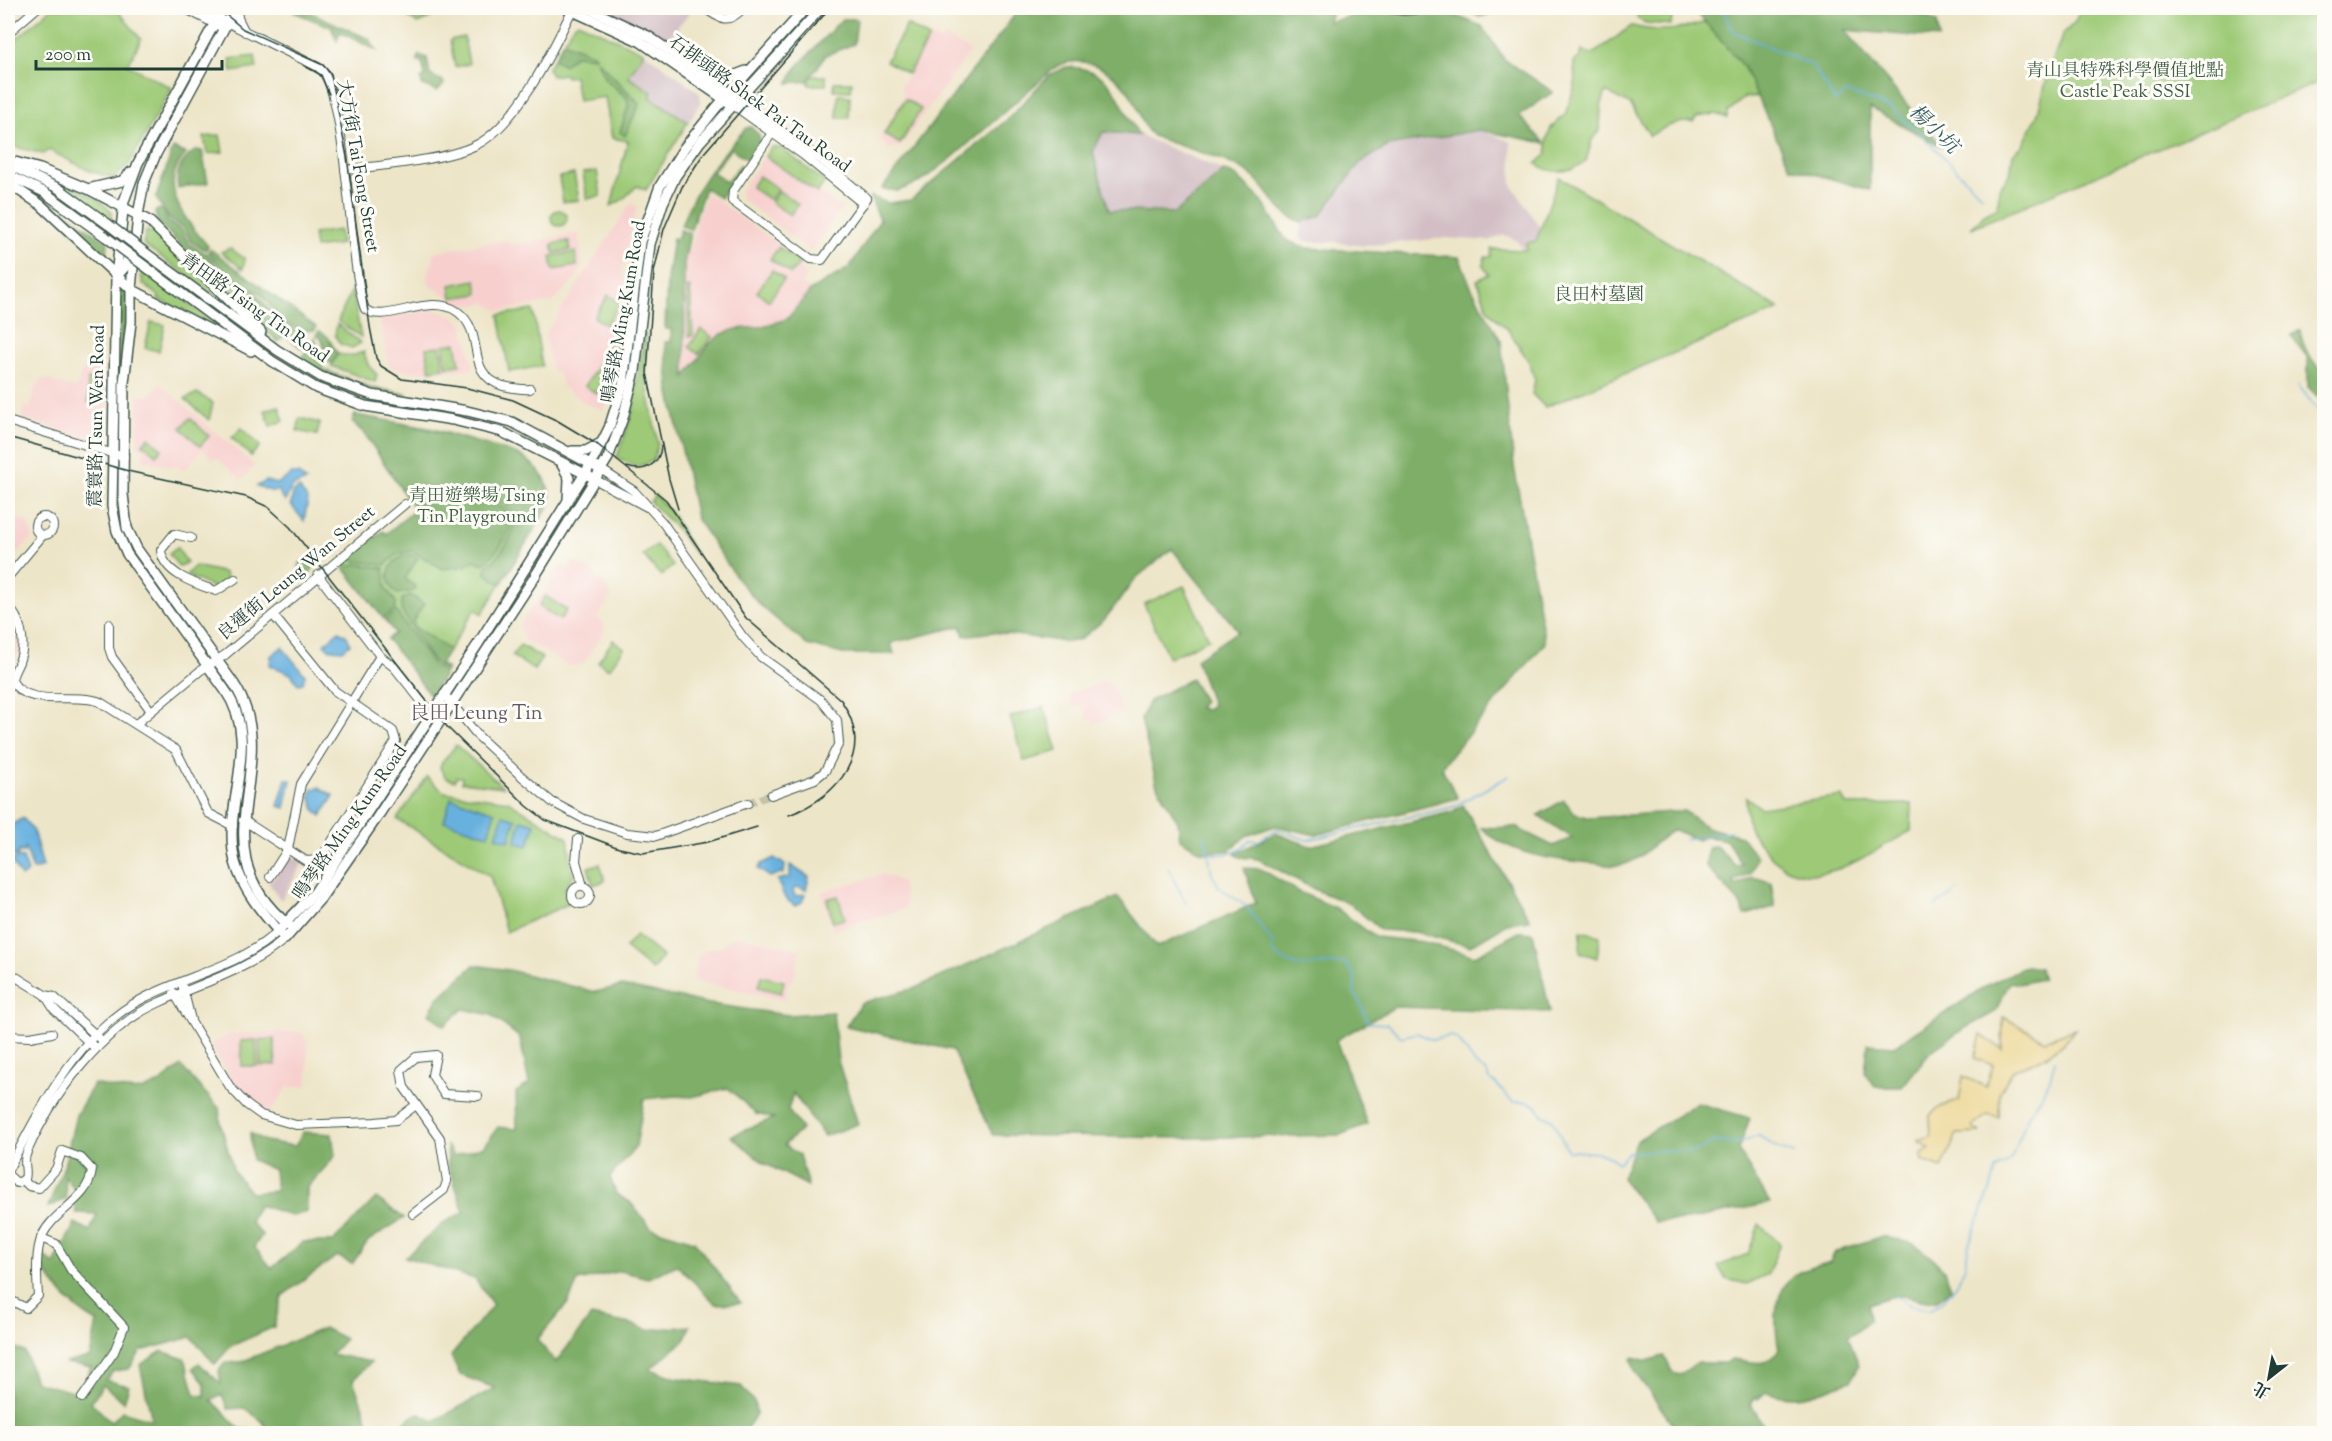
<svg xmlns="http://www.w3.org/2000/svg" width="2332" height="1441" font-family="'Sorts Mill Goudy','Noto Serif TC',serif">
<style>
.built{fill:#f7d0ce}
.industrial{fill:#d2bec4}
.green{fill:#9eca77;stroke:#5e8456;stroke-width:1.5}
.forest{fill:#7eae68;stroke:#4e764e;stroke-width:1.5}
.sand{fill:#eeda9e;stroke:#868c69;stroke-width:1.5}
.water{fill:#67b1df;stroke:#43778a;stroke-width:1.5}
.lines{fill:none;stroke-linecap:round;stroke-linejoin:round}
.stream{stroke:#67b1df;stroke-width:1.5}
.minor-tunnel{stroke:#c4c3aa;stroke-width:8;stroke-dasharray:8 4;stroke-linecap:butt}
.minor-casing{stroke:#3e564a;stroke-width:10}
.major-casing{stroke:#3e564a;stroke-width:12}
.minor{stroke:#fff;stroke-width:8}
.major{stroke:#fff;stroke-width:9}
.tram{stroke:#1f3d34;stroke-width:1.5}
.major-bridge-casing{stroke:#3e564a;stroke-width:12;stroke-linecap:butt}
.major-bridge{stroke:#fff;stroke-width:9}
.labels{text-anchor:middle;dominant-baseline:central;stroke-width:6;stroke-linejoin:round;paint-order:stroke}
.park-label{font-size:18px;fill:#3f6045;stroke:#fdfcf7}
.street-label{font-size:18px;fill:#1f3d34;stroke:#fdfcf7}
.water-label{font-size:20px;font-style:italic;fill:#356067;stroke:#fdfcf7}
.neighbourhood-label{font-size:20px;fill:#615962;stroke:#fdfcf7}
</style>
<rect width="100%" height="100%" fill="#fdfcf7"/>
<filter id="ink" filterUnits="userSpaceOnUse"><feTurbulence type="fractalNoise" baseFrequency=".0167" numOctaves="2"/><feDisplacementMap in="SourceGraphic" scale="12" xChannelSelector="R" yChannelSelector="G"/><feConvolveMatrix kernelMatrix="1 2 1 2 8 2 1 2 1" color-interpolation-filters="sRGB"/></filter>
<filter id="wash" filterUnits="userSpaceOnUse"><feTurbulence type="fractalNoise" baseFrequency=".008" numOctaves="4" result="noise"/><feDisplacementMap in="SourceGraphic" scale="24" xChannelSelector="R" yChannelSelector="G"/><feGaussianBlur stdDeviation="1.35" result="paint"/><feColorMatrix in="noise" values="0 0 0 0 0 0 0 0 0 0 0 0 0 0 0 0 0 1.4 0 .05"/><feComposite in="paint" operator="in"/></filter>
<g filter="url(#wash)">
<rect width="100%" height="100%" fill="#ede5c8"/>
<g class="built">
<polygon points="931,36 941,42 945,36 970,51 901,146 888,149 881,140 882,134 904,97 901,86"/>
<polygon points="765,156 842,208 811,251 740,198 741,190"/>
<polygon points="707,193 805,263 800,270 807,276 802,283 811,290 787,319 759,327 736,329 716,338 685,378 685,251 691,251 696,223"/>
<polygon points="631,203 637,207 623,266 622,278 626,279 618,362 604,410 586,404 563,387 557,371 552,372 545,335"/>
<polygon points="579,233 582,266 576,278 553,302 498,311 486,303 464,306 429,285 427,273 434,260 433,252 505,240 513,245"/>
<polygon points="432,310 452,315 463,325 474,369 413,372 390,367 379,319"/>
<polygon points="104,355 102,371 107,376 108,432 99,442 21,418 24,407 30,408 36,386 44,378 74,388 78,386 80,373"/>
<polygon points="160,384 255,466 241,480 216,457 213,460 203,448 186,469 142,460 144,449 137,447 138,395 149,396"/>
<polygon points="8,516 28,522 33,537 8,562"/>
<polygon points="574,561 595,573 594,577 606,586 612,595 597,618 603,622 605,630 583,664 569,666 524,639 520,625 544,590 546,590 557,568 564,566 568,569"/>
<polygon points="8,611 18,627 20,651 8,676"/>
<polygon points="1108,680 1110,686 1113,686 1122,712 1094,724 1092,718 1088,720 1083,705 1073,708 1068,694"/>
<polygon points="883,874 901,881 907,903 904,909 833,930 821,892"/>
<polygon points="736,935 800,950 793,982 789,981 785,1001 693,980 698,956 706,950 722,946"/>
<polygon points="300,1032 308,1041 308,1086 288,1087 270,1112 243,1098 210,1046 218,1039 231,1034"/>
</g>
<g class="industrial">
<polygon points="603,8 690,8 692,9 668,39"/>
<polygon points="644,52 700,93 700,104 688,122 649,97 652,92 628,77"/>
<polygon points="1479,130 1511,142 1512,185 1540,228 1532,250 1524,250 1516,240 1504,235 1489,241 1446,238 1363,246 1337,242 1310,242 1300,239 1302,222 1320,216 1360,163 1388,146"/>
<polygon points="1103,132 1139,135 1224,171 1175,213 1109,210 1093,152"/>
<polygon points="292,856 303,863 281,900 268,882 276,876 287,858"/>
</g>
<g class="green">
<polygon points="52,8 116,8 141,39 128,65 172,88 129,164 114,178 90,171 49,150 43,154 8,145 8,46"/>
<polygon points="407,8 429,8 430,18 418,24 409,18"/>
<polygon points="1635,8 1673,8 1671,25 1646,23 1638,19"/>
<polygon points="2083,8 2324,8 2324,80 1971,228 1984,214 1998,207 1999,188 2010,174 2013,154 2023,145 2037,116 2049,71 2063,34 2074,23"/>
<path d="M1719 18 1768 96 1745 97 1728 112 1727 118 1716 114 1697 117 1693 122C1679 120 1661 128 1650 136L1631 105 1606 92 1601 106 1600 130 1592 140 1586 161C1570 173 1554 176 1536 164L1547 154V139L1551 128 1565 115 1575 86 1574 62 1581 56 1582 50C1585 51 1587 53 1590 54 1597 54 1624 30 1632 26 1665 35 1688 28 1719 18Z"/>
<polygon points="578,22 644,52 628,77 652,92 650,97 688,122 646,190 637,186 622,200 611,206 628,141 612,138 605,97 578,101 574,76 566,77 565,74 551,76 548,68 573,26"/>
<polygon points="907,25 929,38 908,74 886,61"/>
<polygon points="464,37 469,64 455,67 450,40"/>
<polygon points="255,56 257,68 232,72 230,59"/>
<rect x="809" y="76" width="17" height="9"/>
<polygon points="834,82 852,82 851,91 834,90"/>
<polygon points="838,95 850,96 849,118 837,118"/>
<polygon points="905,99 921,109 900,144 884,134"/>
<polygon points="220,135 223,152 207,154 204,137"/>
<polygon points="772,147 781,148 825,182 817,193 765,156"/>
<polygon points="597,171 601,196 587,199 583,173"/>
<polygon points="574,174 579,200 563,202 559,177"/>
<path d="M44 175C66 184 97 194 112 213L111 219Z"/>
<polygon points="759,176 778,189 770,200 751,187"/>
<polygon points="1559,177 1780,309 1545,407 1532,394 1535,380 1529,362 1509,331 1488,310 1477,280 1489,274 1483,266 1485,257 1491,257 1492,249 1527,250 1526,243 1536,241"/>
<polygon points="779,191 798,204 790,215 771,202"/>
<circle cx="559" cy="218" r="8"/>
<polygon points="339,230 341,244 315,248 313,234"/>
<polygon points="146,231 156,233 232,308 143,244"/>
<polygon points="569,241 570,250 554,253 552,244"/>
<polygon points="779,247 800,262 791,274 770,259"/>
<polygon points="230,248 245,259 243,269 221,252"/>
<polygon points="575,252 577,266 553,270 551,256"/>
<polygon points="145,270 228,333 158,299 159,296 143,284 141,275"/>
<polygon points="772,270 784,279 769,301 757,292"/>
<polygon points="476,280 478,294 452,298 450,285"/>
<polygon points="687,287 690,287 693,336 689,336"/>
<polygon points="352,290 361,337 338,321"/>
<polygon points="608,295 620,303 606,325 594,317"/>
<polygon points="533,310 542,366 509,372 499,315"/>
<polygon points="151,322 165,325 159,351 145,348"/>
<polygon points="337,324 361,343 352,348 340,344 335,335"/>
<polygon points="701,329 712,337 699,354 689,347"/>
<polygon points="646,333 645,375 658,444 653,461 636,467 617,457 632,414 644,334"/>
<polygon points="456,343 460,365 447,367 443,345"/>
<polygon points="610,344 618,349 607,366 599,361"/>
<polygon points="440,346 444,368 430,370 426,348"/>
<polygon points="364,352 368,365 377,375 375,382 331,366 338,354 351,356"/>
<polygon points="599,364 611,372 597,394 585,386"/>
<rect x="88" y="379" width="13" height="23"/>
<polygon points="197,393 213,403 209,420 185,399"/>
<polygon points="279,406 284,421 270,426 265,410"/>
<polygon points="355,415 434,429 523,457 545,479 551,497 548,507 482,614 475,609 440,664 447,669 431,696 387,639 395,633 341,564 383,531 386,534 415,510 365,434 352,422"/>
<polygon points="190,418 209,436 200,446 181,428"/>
<polygon points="300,418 320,423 317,435 297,431"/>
<polygon points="241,428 260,446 251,456 232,438"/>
<polygon points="149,437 162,449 156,455 143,444"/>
<polygon points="655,495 671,513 695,554 678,530 650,502"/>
<polygon points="656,545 673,566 661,576 643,555"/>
<polygon points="177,548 187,562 179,567 169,554"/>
<polygon points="195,566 225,573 227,581 216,589 186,575"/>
<polygon points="1184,586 1209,639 1169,658 1144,604"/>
<polygon points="545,596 567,610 560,620 539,606"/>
<polygon points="248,605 258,615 237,630 235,614"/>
<polygon points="613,640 624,648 609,669 598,662"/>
<polygon points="520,645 542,658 534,670 512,656"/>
<polygon points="1044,707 1058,751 1024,761 1010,717"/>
<polygon points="456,745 503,787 462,782 462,777 456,777 455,781 446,778 440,768 441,764"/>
<polygon points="427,777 444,792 508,801 568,838 573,876 565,889 568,904 506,932 490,876 397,819"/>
<path d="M1842 796 1846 805 1912 804 1911 831C1869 852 1809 902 1769 854 1747 828 1747 831 1746 797L1761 808Z"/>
<polygon points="600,864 605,881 593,885 588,867"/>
<polygon points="838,896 845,919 833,922 827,899"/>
<polygon points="1581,931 1600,936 1597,958 1580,952"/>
<polygon points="636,935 663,957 652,970 625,948"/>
<polygon points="761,976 784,981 781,993 758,987"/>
<polygon points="274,1039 276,1065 260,1066 259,1040"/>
<polygon points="256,1040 257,1066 242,1066 241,1041"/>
<polygon points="1759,1224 1780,1244 1768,1274 1747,1284 1726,1279 1718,1266 1748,1254"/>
</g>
<g class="forest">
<path d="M1020 8H1333L1329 22 1374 10 1449 13 1482 26 1504 59 1553 92 1519 116 1545 143 1479 130 1388 146 1360 163 1320 216 1302 222C1277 215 1270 190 1252 176 1230 158 1181 148 1153 136 1142 127 1140 112 1133 99 1118 73 1083 50 1054 68L952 158 920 182 898 191 882 189Z"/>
<polygon points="1465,8 1521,8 1479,17"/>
<polygon points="1693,8 1907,8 1937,22 1939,38 1844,30 1943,147 1870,108 1870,190 1790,167 1744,68"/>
<polygon points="303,9 369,39 376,50 340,32 337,41 331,27 294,12"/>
<polygon points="842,19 857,19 854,44 826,55 808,81 788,83 796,68"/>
<polygon points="563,42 593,54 595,57 575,55 564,65 554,59"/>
<polygon points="419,55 427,58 430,75 443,81 444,84 437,91 422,85 421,79 425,76 422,62 417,60"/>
<polygon points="596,59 640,104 625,136 620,132 628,106 627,98 605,79"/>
<path d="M1066 67C1116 68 1116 100 1139 135L1103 132 1093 152 1109 210 1175 213 1224 171 1237 177 1261 200 1286 240 1306 248 1459 257 1471 287 1501 341 1514 466 1545 643 1441 767 1458 798 1316 835 1275 826 1246 836 1229 851 1202 852 1180 839 1178 822 1157 786 1141 719 1149 701 1191 679 1204 701 1199 708 1205 710 1212 705 1196 659 1238 631 1172 549 1136 578 1105 619 1081 639 1068 642 992 632 964 636 961 626 891 643 894 654H843L807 645 761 606 739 581 696 518 669 388 665 342H671V329H665L667 279 673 238 677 239 680 230 690 233 684 263 685 377 710 343 722 334 736 329 759 327 787 319 811 290 849 268 880 220 870 196 888 203 911 200 1009 118 1049 75Z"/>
<path d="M751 127 759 135 760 140 747 160 731 148 713 172 726 182 740 165 742 167 720 198 705 188 691 229 681 226C694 187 719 158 746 128Z"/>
<path d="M173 148 186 154C155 186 187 222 208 246L206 250 191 242 184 228 170 220 156 198Z"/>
<path d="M196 150 202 151 208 183 178 188C175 170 182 160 196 150Z"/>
<polygon points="24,186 41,195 108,243 107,253 102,256"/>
<polygon points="159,209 164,211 168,222 182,230 189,244 207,254 226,277 254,291 278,321 304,335 307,342 302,349 285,335 278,342 157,221 155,212"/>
<polygon points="210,249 316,327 315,330 303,331 283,322 260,293 228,275 208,252"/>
<polygon points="120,290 127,294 127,321 119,386"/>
<path d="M2300 330C2302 344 2311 364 2324 371V403L2308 387V358L2291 336Z"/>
<polygon points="319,331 327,336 338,354 332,364 328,361 321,338 316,335"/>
<path d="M315 337 323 369 370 387 407 394 406 396C368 390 334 380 300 360Z"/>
<path d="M355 415C399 422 440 431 483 444 496 448 511 451 522 457 540 467 553 488 548 507L501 584 486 574V568C561 496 465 480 409 501L365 434 352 422Z"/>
<path d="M458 497C516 500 528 522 484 564L474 560 465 566 443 569 412 551 398 554 385 565 356 561 350 557 383 531 386 534 415 510 411 504 437 498Z"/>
<path d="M411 555 418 558 405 579 416 587 414 591 397 594C380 579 390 556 411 555Z"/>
<circle cx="306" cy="567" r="7"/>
<polygon points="346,560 351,567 356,564 384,568 386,588 396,602 395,609 383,618 341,564"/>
<polygon points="410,595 424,604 413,621 415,627 449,650 440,664 446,671 433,661 401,610 402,599"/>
<polygon points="396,611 434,666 445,673 431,696 387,639 395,633 385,620"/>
<path d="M1564 800 1574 813 1589 818 1684 811 1708 828 1741 836 1757 857 1751 873 1734 881 1735 886 1753 877 1771 882 1775 907 1745 915 1739 902 1706 866 1708 847 1716 846 1735 865 1742 864 1726 840 1705 836 1698 840 1674 830C1655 839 1643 861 1621 865 1613 867 1601 864 1593 863 1553 860 1512 856 1481 828L1515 827 1553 846 1572 838 1538 815Z"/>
<path d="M1463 805 1530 920 1508 923 1470 946 1415 932 1381 930 1350 904 1316 890 1258 859 1240 857 1235 854C1249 845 1262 842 1275 833L1310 846 1452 812Z"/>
<polygon points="1244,868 1261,869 1299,892 1336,908 1375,937 1424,942 1475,956 1519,932 1533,933 1550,1012 1395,1007 1336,1040 1367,1124 1340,1135 1182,1138 993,1135 952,1050 846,1026 861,1003 915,988 1118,897 1157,947 1256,903"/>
<path d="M474 965 509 970 595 992 622 986 710 1004 788 1015 833 1012 838 1061 858 1124 824 1136 793 1093 788 1110 802 1129 784 1145 799 1155 808 1186 764 1163 731 1136 774 1118 756 1114 728 1088 692 1097 675 1096 644 1099 636 1147 610 1177 616 1194 630 1202 651 1228 694 1241 741 1303 716 1304 677 1265 648 1278 620 1271 578 1281 568 1303 537 1340 556 1362 591 1316 635 1325 646 1330 690 1326 684 1341 650 1369 677 1378 741 1386 755 1403 756 1415 743 1433H270L262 1421 244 1408 228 1409 222 1395 211 1400 240 1429 264 1430 261 1433H8V1345L25 1352 35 1382 73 1392 84 1382 91 1367 65 1363 90 1357 97 1322C70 1307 53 1285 37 1259L43 1255 54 1264 75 1223 90 1231 97 1214 76 1213 74 1189 65 1176 66 1199 48 1207 64 1166 76 1115 94 1084C141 1093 144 1097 181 1066L219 1108 221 1125 234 1172 251 1193 276 1191 274 1170 252 1160 250 1133 265 1141 295 1146 303 1132 332 1134 335 1156 307 1188V1212L293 1216 259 1205 250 1221 262 1235 254 1247 272 1268 303 1242H333L376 1198 404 1218 368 1241 352 1264 337 1256 282 1296 274 1327 231 1346 215 1364 191 1337 141 1351 129 1369 114 1371 105 1380 129 1386 124 1402 103 1385 91 1402 111 1422 122 1411 152 1420 140 1365 162 1351 185 1359 195 1394 205 1396V1384L193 1368 199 1363 221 1384 219 1371 225 1362H241L324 1328 345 1339 331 1354 371 1362 353 1380 368 1421 389 1433 418 1413 434 1421 495 1388 460 1375 451 1356 493 1305 475 1279 405 1257 445 1222 464 1212 448 1164 447 1146 454 1156 484 1146 498 1127 517 1129 516 1092 529 1084 520 1038 491 1015 463 1009 444 1026 429 1013 438 998Z"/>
<polygon points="2026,966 2039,968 2043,979 2018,984 2010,982 1995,1012 1962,1030 1930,1052 1902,1087 1875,1087 1865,1073 1868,1044 1894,1046 1988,985"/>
<polygon points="1697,1103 1750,1118 1738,1150 1770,1203 1688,1220 1655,1222 1622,1178 1636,1141"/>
<path d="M1882 1236 1914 1244 1932 1258 1944 1270 1951 1288C1932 1312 1924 1297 1900 1296 1891 1295 1877 1301 1868 1304L1869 1321 1848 1337 1859 1365 1851 1381C1816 1392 1803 1404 1766 1392L1758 1399 1755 1397 1750 1403 1768 1433H1679L1634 1371 1632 1359 1634 1357 1647 1361 1664 1356 1673 1373 1679 1375 1697 1363H1725L1732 1359C1749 1361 1769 1370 1779 1349 1774 1324 1772 1293 1795 1275 1805 1268 1819 1266 1830 1262L1835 1252Z"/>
</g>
<path class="sand" d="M2003 1017 2045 1040 2075 1029C2060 1051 2040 1061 2014 1069L2000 1091 1999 1117 1988 1114 1972 1127 1980 1133 1957 1134 1942 1168 1923 1161 1922 1154 1930 1149 1918 1141 1931 1137 1930 1115 1942 1106 1959 1101 1963 1076 1986 1087 1993 1065 1975 1058 1981 1035 2002 1049Z"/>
<g class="water">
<polygon points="292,474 298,474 306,481 292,487 285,501 281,497 279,490 273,492 257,486 266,481 277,484"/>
<polygon points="299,488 308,500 304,521 291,505 293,493"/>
<polygon points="339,631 347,636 350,644 343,650 329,649 324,644"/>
<polygon points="282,647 305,675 303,683 298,684 291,674 270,665 271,656"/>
<polygon points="286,779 291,780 285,808 278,806"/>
<polygon points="319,787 334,796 321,816 315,810 310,796 313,789"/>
<polygon points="451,798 495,812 488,835 444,821"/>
<polygon points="503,815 516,819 509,841 496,837"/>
<polygon points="23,818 33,830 43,867 33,870 25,847 24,853 20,851 16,856 8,856 8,848 14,845 8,838 8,827"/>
<polygon points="521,820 535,824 528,846 515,842"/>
<polygon points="18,857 23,858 28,872 21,877 11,861"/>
<polygon points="774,858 785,865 784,874 781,873 770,877 758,869 761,864"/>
<polygon points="790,865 809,877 806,890 798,887 793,890 795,896 805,894 802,902 795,906 785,898 777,880 790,877"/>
</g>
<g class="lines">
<g class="stream">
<polyline points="1721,8 1734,32 1812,65 1835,101 1847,92 1891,108 1925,138 1982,196"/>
<polyline points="2298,385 2324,418"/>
<path d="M1205 836 1212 874 1219 887 1247 907 1272 942 1273 951 1280 959 1299 966 1346 963 1355 978 1354 993C1363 1002 1362 1013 1369 1023L1388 1024 1401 1037 1417 1033 1432 1040 1451 1036 1457 1038 1475 1064 1487 1073 1489 1079C1498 1083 1505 1096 1513 1102H1528L1537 1106 1542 1115 1552 1119 1568 1151C1583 1152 1607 1151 1618 1163L1628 1152C1647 1153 1662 1148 1679 1151"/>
<polyline points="1685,839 1731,831"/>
<path d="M1208 854C1227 856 1237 854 1250 840L1259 841 1276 829 1307 840 1453 807 1509 776"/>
<polyline points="1168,868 1186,903"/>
<polyline points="1935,906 1959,890"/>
<polyline points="1684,1152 1702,1150 1713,1141 1735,1144 1759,1136 1779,1149 1794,1154"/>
<polyline points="1895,1295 1910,1305 1929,1310 1943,1301 1957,1284 1965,1266 1969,1244 1991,1188 1996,1169 2006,1164 2012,1157 2029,1114 2040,1099 2050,1079 2055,1060"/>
</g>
</g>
</g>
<g filter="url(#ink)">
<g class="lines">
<polyline class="minor-tunnel" points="748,803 771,795"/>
<g class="minor-casing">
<g id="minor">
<polyline points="184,8 219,26"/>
<path d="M198 8 318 67C348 86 348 267 365 309 384 326 430 291 458 312 487 334 463 373 503 386 513 388 521 390 530 389"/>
<polyline points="237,8 238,18 245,32"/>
<path d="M705 8C720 20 729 24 743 8"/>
<polyline points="1384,8 1404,11 1431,8"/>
<polyline points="8,33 37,8"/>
<polyline points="738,99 819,158 867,198 822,260 811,259 732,201 733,191 772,133"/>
<polyline points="733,105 803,155 863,204"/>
<path d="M345 170C382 165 444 161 476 145 516 126 554 48 573 8"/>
<polyline points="8,421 124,457"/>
<polyline points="602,470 634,491 663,523 743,637 761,657 821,700 837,720 839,743 825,771 815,779 771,795"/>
<polyline points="596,480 647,507"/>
<circle cx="44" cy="526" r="9"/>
<path d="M191 538 174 534 161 550C163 574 196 584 216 591L235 579"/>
<polyline points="318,575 380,656 394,667 426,707"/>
<polyline points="8,577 43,535"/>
<path d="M8 606C21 619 26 642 20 659 18 667 12 673 12 681"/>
<polyline points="109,624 109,648 112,657 151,711"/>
<path d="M12 681C28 709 75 692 100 702L176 750 208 813 233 826"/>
<polyline points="444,694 478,736 519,774 552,802 584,819 627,833 656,836 748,803"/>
<polyline points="136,724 201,670 225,655 405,504"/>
<polyline points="243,820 306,861 320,860 396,741 393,731 335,691 273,615"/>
<polyline points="578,839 576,861 583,886"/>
<polyline points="270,877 288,849 301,784 380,656"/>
<circle cx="581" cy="895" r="9"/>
<polyline points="8,972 45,995 54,1009 93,1046"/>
<polyline points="183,988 191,1020"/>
<polyline points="8,992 14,977"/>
<polyline points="174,993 230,1087 247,1105 261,1115 296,1125 375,1122 396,1120 416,1105"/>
<polyline points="45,995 54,997 100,1039"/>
<polyline points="8,1036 30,1037 52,1033"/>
<path d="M8 1170C40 1110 78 1031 144 998 188 975 241 966 278 931"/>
<path d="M8 1175 17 1183 25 1179C28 1170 22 1162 27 1152 51 1097 102 1028 158 1003 201 983 249 970 285 939"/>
<polyline points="413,1214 444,1190 447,1181 440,1138 404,1087 401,1070 416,1057 436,1055 432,1075 444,1094 478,1096"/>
<polyline points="41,1238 56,1244 71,1270 124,1327 114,1352 82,1398"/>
<path d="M8 1299 26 1308 38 1296C37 1279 35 1252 42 1236 54 1210 89 1200 92 1170L81 1158 62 1151 56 1169 39 1188 29 1186 23 1180"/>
</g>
</g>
<g class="major-casing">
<g id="major">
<path d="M223 8 138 163 124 201 116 277 112 506 117 531 127 554 225 690C263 745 221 803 235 862 243 892 265 916 285 939L321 898 376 819 532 581 608 458 623 418 635 371 650 244 663 203 675 177 700 142 821 8"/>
<path d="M235 8 156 154 144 183 138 215 131 289V322L124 383 123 494 127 528 137 549 234 684C287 766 193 849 290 926"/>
<polyline points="566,8 641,42 728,102"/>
<polyline points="587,8 648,36 734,96"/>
<polyline points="711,77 725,79 746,71"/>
<polyline points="8,160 40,169 88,189 149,221 261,332"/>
<polyline points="11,166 58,188 109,225"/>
<polyline points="8,175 44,192 106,237"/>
<polyline points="8,183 41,205 131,289 251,351"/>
<polyline points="88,189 122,181 131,172"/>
<polyline points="143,251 277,350 321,377 372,395 467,411 512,422 596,467"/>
<polyline points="142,264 272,361 316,388 365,406 453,420 502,432 589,476"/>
<polyline points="116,277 125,267 130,251"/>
<polyline points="572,451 586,451 601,443"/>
<polyline points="561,463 569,478 568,501"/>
<polyline points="278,931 315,892 478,644 591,464 609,428 623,384 640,242 660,186 684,148 716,108 806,8"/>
</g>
</g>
<use href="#minor" class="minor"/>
<use href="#major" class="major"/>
<g class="tram">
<path d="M218 8 243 29 323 65 331 74 347 157 370 327 376 358 381 366 402 379 467 388 513 400 558 421 598 445 666 500 746 618 841 700C876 752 839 796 789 815"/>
<polyline points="303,65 321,75 329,94"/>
<polyline points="8,437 132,472 246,497 268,507 290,527 448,728 527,806 545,820 619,848 643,853 708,842 757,827"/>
<path d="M627 467C644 473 660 465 661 446"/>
<polyline points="678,509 669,479 647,373 654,272 664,229 682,187 704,153 830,8"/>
</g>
<g class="major-bridge-casing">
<g id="major-bridge">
<polyline points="109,225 143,251"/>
<polyline points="106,237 142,264"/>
</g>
</g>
<use href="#major-bridge" class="major-bridge"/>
</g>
</g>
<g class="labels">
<g class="park-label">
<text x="2125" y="72">青山具特殊科學價值地點<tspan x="2125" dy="21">Castle Peak SSSI</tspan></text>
<text x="1599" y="296">良田村墓園</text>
<text x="477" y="497">青田遊樂場 Tsing<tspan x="477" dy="21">Tin Playground</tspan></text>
</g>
<g class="street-label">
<text transform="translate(759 105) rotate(36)">石排頭路 Shek Pai Tau Road</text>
<text transform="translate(357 166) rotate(80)">大方街 Tai Fong Street</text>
<text transform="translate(254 309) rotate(35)">青田路 Tsing Tin Road</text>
<text transform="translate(625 312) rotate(-80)">鳴琴路 Ming Kum Road</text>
<text transform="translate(98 416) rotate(-89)">震寰路 Tsun Wen Road</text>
<text transform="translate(297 574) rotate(-40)">良運街 Leung Wan Street</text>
<text transform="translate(351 823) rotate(-55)">鳴琴路 Ming Kum Road</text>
</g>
<g class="water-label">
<text transform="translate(1933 130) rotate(44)">楊小坑</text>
</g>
<g class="neighbourhood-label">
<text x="476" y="714">良田 Leung Tin</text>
</g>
</g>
<rect width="2332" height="1441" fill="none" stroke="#fdfcf7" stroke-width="30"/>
<g transform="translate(2269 1378) rotate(211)" stroke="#fdfcf7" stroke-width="4.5" paint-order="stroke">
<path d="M0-4.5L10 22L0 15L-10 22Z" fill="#1f3d34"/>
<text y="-9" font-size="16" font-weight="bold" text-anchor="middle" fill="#1f3d34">北</text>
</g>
<path d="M36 60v9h186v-9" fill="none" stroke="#1f3d34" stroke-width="3"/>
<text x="45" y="60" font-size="18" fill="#1f3d34" stroke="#fdfcf7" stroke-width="4.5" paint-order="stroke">200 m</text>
</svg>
